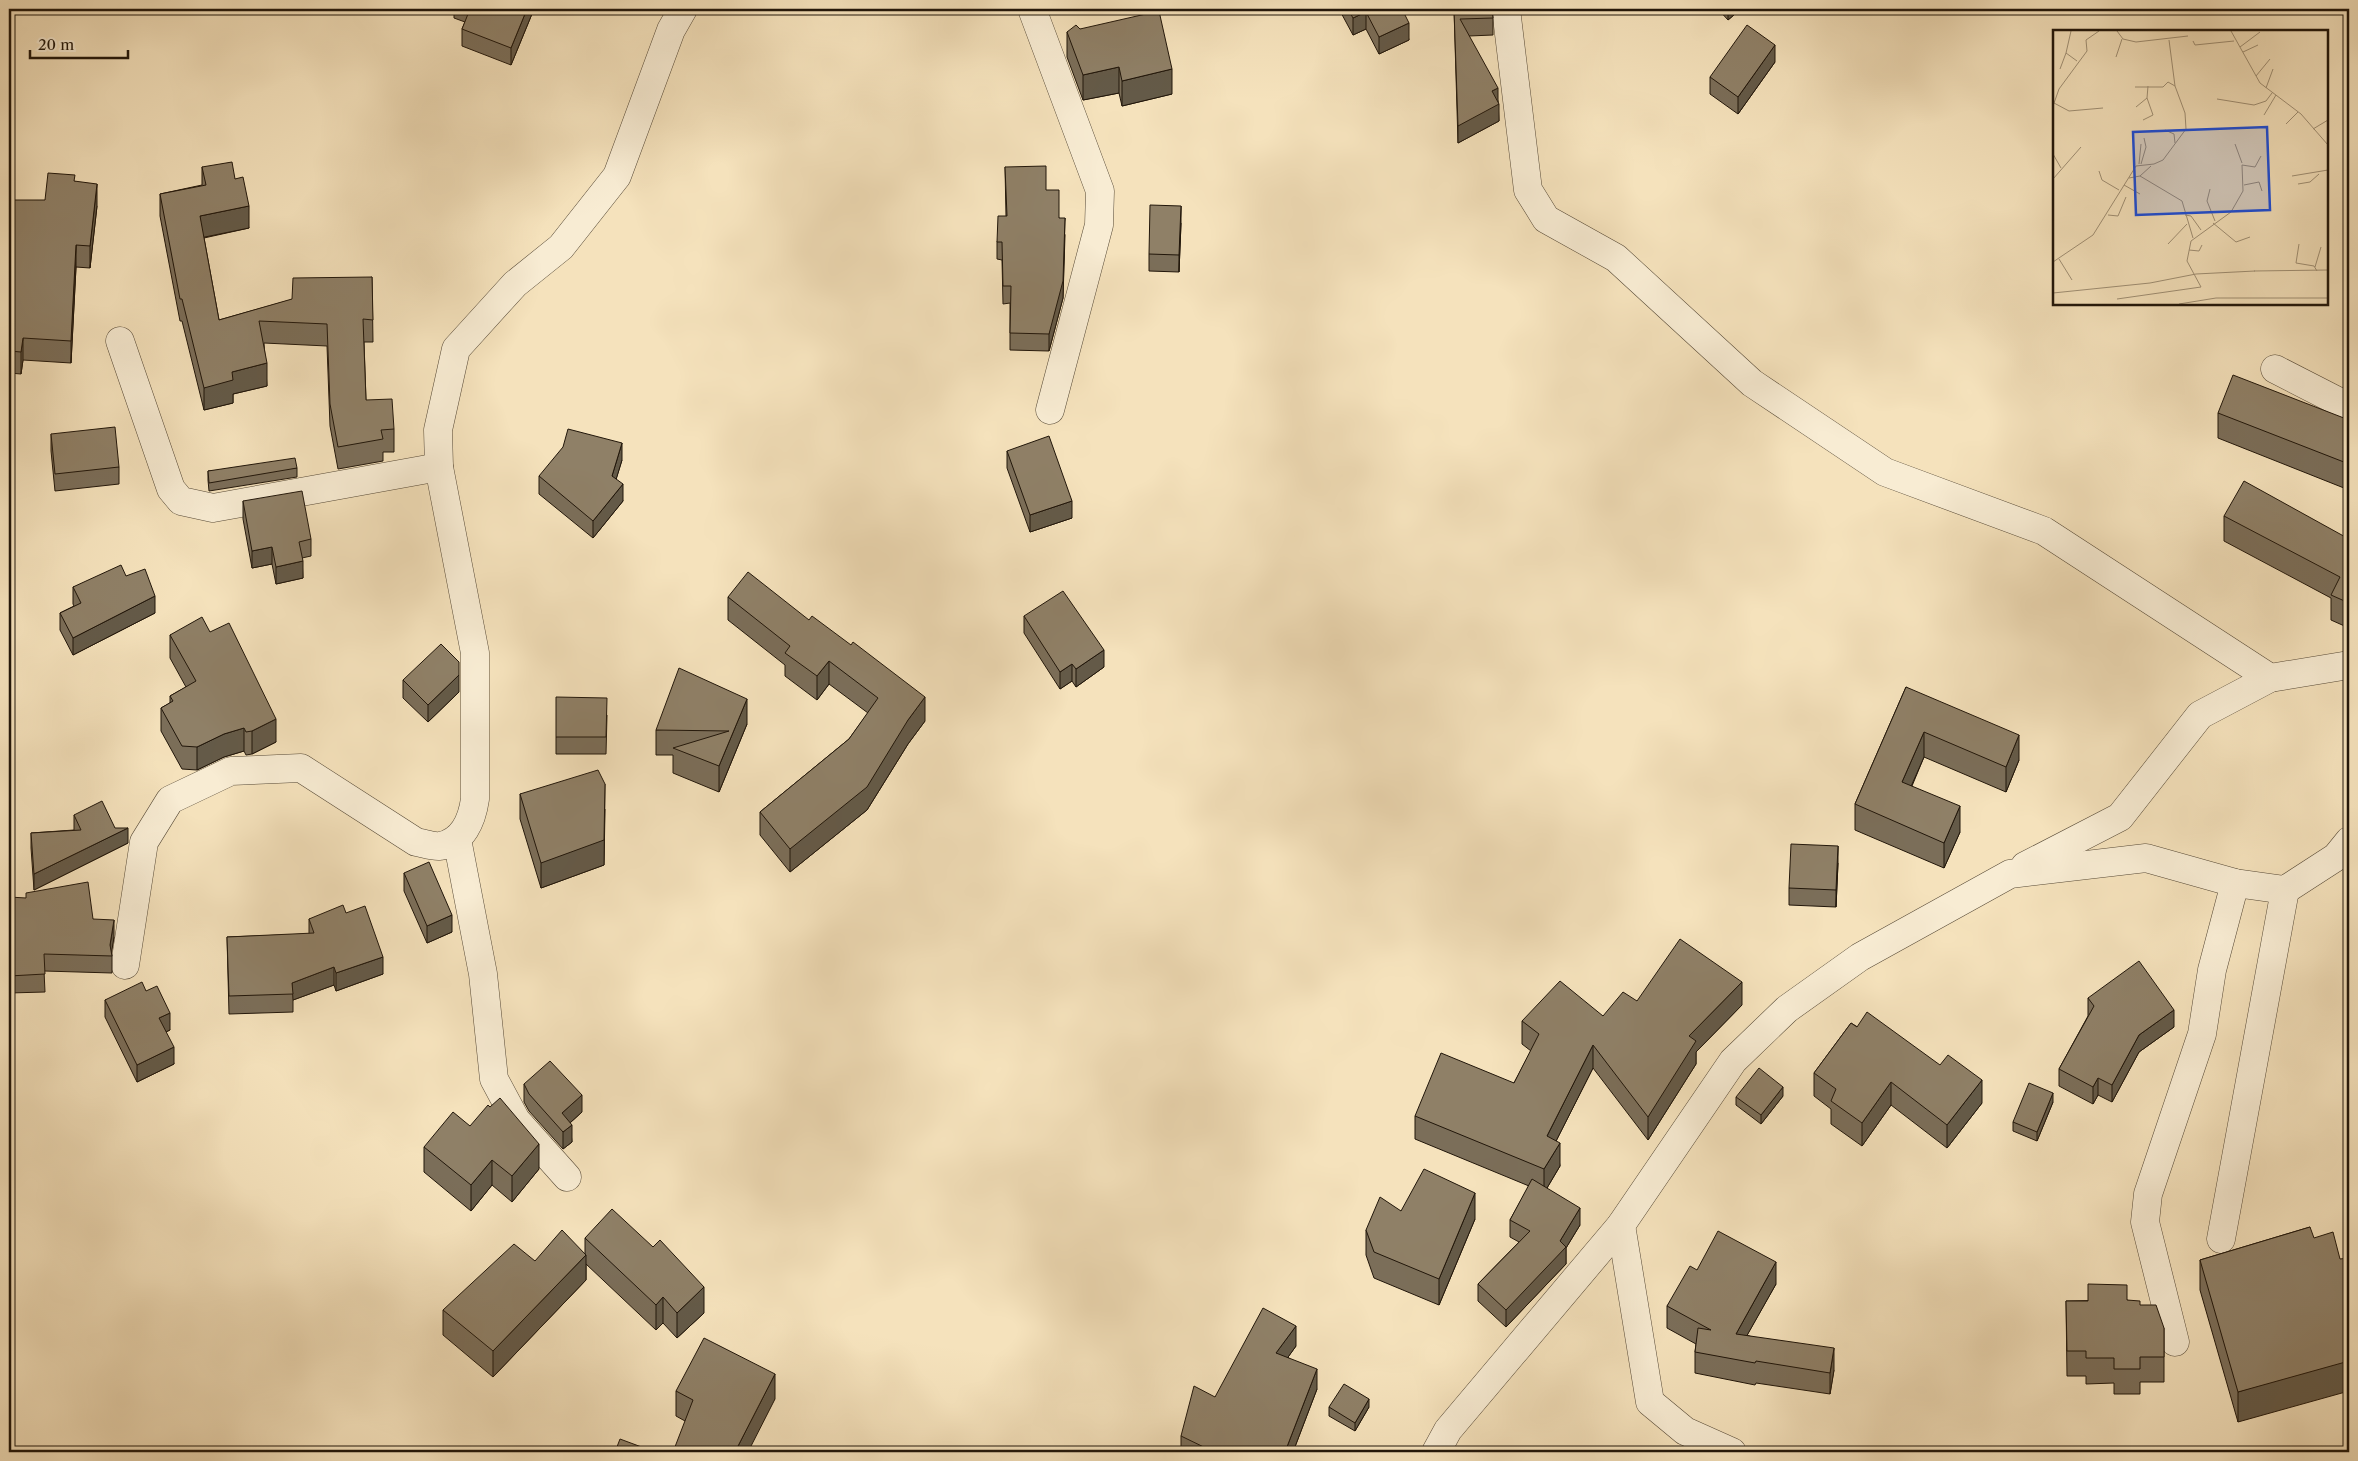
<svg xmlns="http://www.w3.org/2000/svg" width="2358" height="1461" font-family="'Libre Caslon Text',serif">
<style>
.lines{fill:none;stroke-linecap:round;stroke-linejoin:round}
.street-casing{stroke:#564936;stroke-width:29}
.street{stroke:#f8ecd3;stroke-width:28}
.wall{fill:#7b6e59;stroke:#21160a}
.shaded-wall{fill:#645a48;stroke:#21160a}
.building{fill:#8f8067;stroke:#21160a}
.inset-road{fill:none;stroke:#a09075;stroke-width:1}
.view{fill:#1d4ed8;fill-opacity:0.15;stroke:#1d4ed8;stroke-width:2.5}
.inset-edge{fill:none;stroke:#21160a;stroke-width:2.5}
</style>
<rect width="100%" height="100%" fill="#f5e2bc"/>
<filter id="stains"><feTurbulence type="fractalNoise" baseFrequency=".004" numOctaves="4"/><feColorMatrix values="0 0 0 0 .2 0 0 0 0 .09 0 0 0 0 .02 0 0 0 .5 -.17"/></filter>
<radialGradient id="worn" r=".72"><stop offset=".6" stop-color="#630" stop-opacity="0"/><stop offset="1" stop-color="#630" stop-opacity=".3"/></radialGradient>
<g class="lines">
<g class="street-casing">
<g id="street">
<polyline points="1032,9 1100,191 1099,225 1050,410"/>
<polyline points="1506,9 1528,190 1546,219 1616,258 1752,383 1885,472 2044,531 2270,678"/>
<polyline points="120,341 171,489 181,501 213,508 439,467"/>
<polyline points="2275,369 2349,407"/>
<polyline points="457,839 483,974 494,1079 516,1120 567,1177"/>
<polyline points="2025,866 2120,817 2200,715 2270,678 2349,665"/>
<path d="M125 965 144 842 170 800 231 771 301 768 416 842C423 843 433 847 440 846 463 842 472 820 475 799V653L439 467 438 430 456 349 515 284 561 247 617 176 671 30 683 9"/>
<polyline points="1621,1225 1650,1402 1685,1431 1732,1452"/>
<polyline points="2221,1239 2285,890"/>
<polyline points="2175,1342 2145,1222 2148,1194 2202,1034 2212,970 2235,883"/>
<polyline points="1436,1452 1448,1430 1621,1225 1733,1061 1787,1009 1860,957 2010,874 2146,858 2235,883 2285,890 2336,857 2349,841"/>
</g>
</g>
<use href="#street" class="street"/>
</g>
<g class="wall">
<polygon points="454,9 534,9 511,65 462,46 462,29 465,22 454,18"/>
<polygon points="1339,9 1402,9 1409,40 1379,54 1366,29 1353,35"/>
<polygon points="1454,9 1492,9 1493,18 1493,35 1469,36 1498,101 1499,121 1458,143"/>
<polygon points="1718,9 1741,9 1728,20"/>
<polygon points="1080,29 1172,94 1122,106 1119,93 1083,100 1067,57 1067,32"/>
<polygon points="1775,62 1738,114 1710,94 1710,77"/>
<polygon points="202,167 235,179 249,228 204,238 219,320 372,277 373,342 364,342 366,400 394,429 394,452 383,452 383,461 338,469 330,426 327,346 264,343 267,386 233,394 233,403 204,410 182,321 180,321 160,216 160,194 202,185"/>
<polygon points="1005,167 1046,190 1059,218 1065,235 1063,298 1049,351 1010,350 1010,303 1003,304 1002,260 997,259 997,242 1006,216"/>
<polygon points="75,181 97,206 90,268 76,267 71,363 23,360 21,374 9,373 9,231 45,200"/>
<polygon points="1181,223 1179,272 1149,271 1149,254"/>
<polygon points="2218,413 2349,420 2349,490 2218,438"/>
<polygon points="51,434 119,467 119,484 55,491 51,451"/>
<polygon points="1007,451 1072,518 1030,532 1007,468"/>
<polygon points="622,460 616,479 623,501 593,538 539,494 539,476"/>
<polygon points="297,468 297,477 209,491 208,480 208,471"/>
<polygon points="243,501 311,539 311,556 302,558 303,578 276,584 272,564 252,568 243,519"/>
<polygon points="2224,516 2349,539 2349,628 2331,620 2331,598 2224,541"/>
<polygon points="126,576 155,613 73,655 60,630 60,613 74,606 73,604 73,587"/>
<polygon points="728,597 925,721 908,744 867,810 790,872 760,835 760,812 849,739 868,713 829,684 817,700 785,676 785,665 728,620"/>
<polygon points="1024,616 1104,667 1076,687 1072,681 1060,689 1024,633"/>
<polygon points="210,632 276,742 252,754 246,755 244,751 224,757 197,770 182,769 161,731 161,708 170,703 170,696 186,687 170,658 170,635"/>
<polygon points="403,680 459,692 428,722 403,698"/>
<polygon points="1906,687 2019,760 2006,792 1924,757 1912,786 1960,832 1944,868 1855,830 1855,804"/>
<polygon points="607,715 606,754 556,754 556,737"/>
<polygon points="747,724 719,792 673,773 673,755 656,755 656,730"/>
<polygon points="520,794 605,809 604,865 541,888 520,819"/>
<polygon points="74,815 115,828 128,843 34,890 31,848 31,833 74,830"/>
<polygon points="1838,863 1836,907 1789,905 1789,888"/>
<polygon points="404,873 452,932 427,943 404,891"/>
<polygon points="9,897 93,919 114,937 111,952 112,956 112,973 44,971 45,992 9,993"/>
<polygon points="346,913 383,974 336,991 334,985 293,1000 293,1012 229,1014 227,937 309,934 309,919"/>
<polygon points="146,991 170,1030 166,1032 174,1064 137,1082 105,1017 105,1000"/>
<polygon points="2088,998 2174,1027 2139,1052 2112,1102 2098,1095 2093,1104 2059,1086 2059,1069 2088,1016"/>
<polygon points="1637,1001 1742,1005 1696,1052 1696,1064 1648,1140 1593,1068 1556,1141 1560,1166 1547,1188 1580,1225 1566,1248 1566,1264 1506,1327 1478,1301 1478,1284 1519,1242 1510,1237 1510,1220 1529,1186 1415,1139 1415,1116 1514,1083 1531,1051 1522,1044 1522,1021 1603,1016"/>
<polygon points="1851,1023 1982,1103 1947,1148 1891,1105 1862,1146 1831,1124 1831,1109 1814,1096 1814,1073"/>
<polygon points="524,1084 582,1112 570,1123 572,1142 563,1149 529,1111 524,1102"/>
<polygon points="1783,1096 1761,1124 1736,1105 1736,1097"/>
<polygon points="2053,1102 2037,1141 2013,1131 2013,1122"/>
<polygon points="470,1126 539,1169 512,1202 492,1185 471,1211 424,1172 424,1147"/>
<polygon points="1401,1211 1475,1219 1439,1305 1374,1278 1366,1255 1366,1230"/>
<polygon points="2310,1227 2238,1422 2200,1290 2200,1260"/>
<polygon points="585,1238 704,1313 677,1338 663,1323 656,1330 586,1264 586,1280 493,1377 443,1335 443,1310 535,1261 585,1254"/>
<polygon points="1697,1270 1776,1284 1747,1335 1834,1370 1830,1394 1756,1383 1755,1385 1695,1373 1695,1352 1696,1344 1667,1328 1667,1306"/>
<polygon points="2127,1300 2140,1305 2164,1328 2164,1382 2140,1382 2140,1394 2114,1394 2114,1383 2086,1384 2086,1376 2067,1376 2066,1301"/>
<polygon points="1296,1346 1288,1357 1317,1389 1293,1452 1181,1452 1181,1436 1215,1397"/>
<polygon points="676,1391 775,1399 685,1421 676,1416"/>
<polygon points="1329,1407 1369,1407 1355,1431 1329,1416"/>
</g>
<g class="shaded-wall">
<polygon points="527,9 534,9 511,65 511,48"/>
<polygon points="1728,9 1741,9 1728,20"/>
<polygon points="1366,12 1366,29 1353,35 1353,18"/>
<polygon points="1409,23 1409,40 1379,54 1379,37"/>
<polygon points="1775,45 1775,62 1738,114 1738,97"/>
<polygon points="1119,67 1119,93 1083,100 1083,75"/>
<polygon points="1172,69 1172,94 1122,106 1122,81"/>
<polygon points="1498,88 1498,104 1499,104 1499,121 1458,143 1458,126 1492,91"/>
<polygon points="97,184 97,206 90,268 90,246"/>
<polygon points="249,206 249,228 200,238 200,216"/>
<polygon points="1181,206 1181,223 1179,272 1179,255"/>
<polygon points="1065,218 1063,298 1049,351 1049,334"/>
<polygon points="76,245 76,267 71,363 71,341"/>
<polygon points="23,338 23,360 21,374 21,352"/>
<polygon points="267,363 267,386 233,394 233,403 204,410 204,388 232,372"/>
<polygon points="622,443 622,460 612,493 612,476"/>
<polygon points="623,484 623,501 593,538 593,521"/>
<polygon points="1072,501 1072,518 1030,532 1030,515"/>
<polygon points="272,547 272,564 252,568 252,551"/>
<polygon points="303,561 303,578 276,584 276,567"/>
<polygon points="155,596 155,613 73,655 73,638"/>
<polygon points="1104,650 1104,667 1076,687 1076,669"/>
<polygon points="829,661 829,684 817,700 817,676"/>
<polygon points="1072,664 1072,681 1060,689 1060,672"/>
<polygon points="459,675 459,692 428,722 428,705"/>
<polygon points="925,697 925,721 908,744 867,810 790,872 790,849 908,720"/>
<polygon points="747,699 747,724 719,792 719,766"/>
<polygon points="276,719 276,742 252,754 252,731"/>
<polygon points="244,728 244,751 224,757 197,770 197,747 224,734"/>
<polygon points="1924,732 1924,757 1902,807 1902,782"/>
<polygon points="2019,735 2019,760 2006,792 2006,767"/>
<polygon points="605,784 604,865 541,888 541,863"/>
<polygon points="1960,806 1960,832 1944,868 1944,843"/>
<polygon points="128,828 128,843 34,890 34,874"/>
<polygon points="1838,846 1838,863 1836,907 1836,890"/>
<polygon points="452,915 452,932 427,943 427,926"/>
<polygon points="114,920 114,937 111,956 110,945"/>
<polygon points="383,957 383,974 336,991 336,973"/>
<polygon points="334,967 334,985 293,1000 292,983"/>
<polygon points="1742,982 1742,1005 1696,1052 1696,1064 1648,1140 1648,1117 1689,1036"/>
<polygon points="2174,1010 2174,1027 2139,1052 2112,1102 2112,1085 2139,1035"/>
<polygon points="170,1013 170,1030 159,1035 159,1018"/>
<polygon points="1593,1045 1593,1068 1547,1159 1547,1136"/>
<polygon points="174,1047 174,1064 137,1082 137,1065"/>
<polygon points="2098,1078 2098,1095 2093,1104 2093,1087"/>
<polygon points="1982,1080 1982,1103 1947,1148 1947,1125"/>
<polygon points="1891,1082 1891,1105 1862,1146 1862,1123"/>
<polygon points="1783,1087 1783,1096 1761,1124 1761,1115"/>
<polygon points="2053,1093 2053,1102 2037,1141 2037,1132"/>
<polygon points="582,1095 582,1112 562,1130 562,1113"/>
<polygon points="572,1125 572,1142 563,1149 563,1132"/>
<polygon points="1560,1143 1560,1166 1544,1193 1544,1169"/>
<polygon points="539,1144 539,1169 512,1202 512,1176"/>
<polygon points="492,1160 492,1185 471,1211 471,1185"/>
<polygon points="1475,1193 1475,1219 1439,1305 1439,1279"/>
<polygon points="1580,1208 1580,1225 1566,1248 1566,1264 1506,1327 1506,1310 1560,1241"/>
<polygon points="586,1255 586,1280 493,1377 493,1351"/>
<polygon points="1776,1262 1776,1284 1736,1355 1736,1334"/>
<polygon points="704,1287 704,1313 677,1338 677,1313"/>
<polygon points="663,1297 663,1323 656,1330 656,1305"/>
<polygon points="1296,1326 1296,1346 1276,1374 1276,1353"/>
<polygon points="1834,1348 1834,1370 1830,1394 1830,1373"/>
<polygon points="2349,1356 2349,1391 2238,1422 2238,1392"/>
<polygon points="1317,1369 1317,1389 1293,1452 1285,1452"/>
<polygon points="775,1374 775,1399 748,1452 736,1452 736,1450"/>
<polygon points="1369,1399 1369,1407 1355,1431 1355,1423"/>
</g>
<g class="building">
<polygon points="470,9 527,9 511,48 462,29"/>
<polygon points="1348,9 1402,9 1409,23 1379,37 1366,12 1353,18"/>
<polygon points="1454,9 1492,9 1493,18 1460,19 1498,88 1492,91 1499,104 1458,126"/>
<polygon points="1159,11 1172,69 1122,81 1119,67 1083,75 1067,32 1076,25 1080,29"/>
<polygon points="1747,25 1775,45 1738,97 1710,77"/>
<polygon points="232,162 235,179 243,177 249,206 200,216 219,320 292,299 293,278 372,277 373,320 363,319 366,400 392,399 394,429 381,430 383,439 338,447 330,404 327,324 259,321 267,363 232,372 233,380 204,388 182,299 180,299 160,194 206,185 202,167"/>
<polygon points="1046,166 1046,190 1059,190 1059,218 1065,218 1063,281 1049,334 1010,333 1011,286 1003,286 1002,242 997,242 998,216 1007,216 1005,167"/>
<polygon points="48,173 75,175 74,181 97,184 90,246 76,245 71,341 23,338 21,352 9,351 9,200 45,200"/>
<polygon points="1150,205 1181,206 1179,255 1149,254"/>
<polygon points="2233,375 2349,420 2349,464 2218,413"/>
<polygon points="115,427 119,467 55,474 51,434"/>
<polygon points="568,429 622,443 612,476 623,484 593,521 539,476 563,447"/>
<polygon points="1049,436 1072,501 1030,515 1007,451"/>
<polygon points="295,458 297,468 209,483 208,471"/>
<polygon points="2244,481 2349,539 2349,603 2331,595 2340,577 2224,516"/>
<polygon points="302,491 311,539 299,542 303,561 276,567 272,547 252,551 243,501"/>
<polygon points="121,565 126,576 145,569 155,596 73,638 60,613 81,603 73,587"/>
<polygon points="748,572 809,620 812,616 851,645 853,642 925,697 908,720 867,787 790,849 760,812 849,739 878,698 829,661 817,676 785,653 790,646 728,597"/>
<polygon points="1063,591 1104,650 1076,669 1072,664 1060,672 1024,616"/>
<polygon points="202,617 210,632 229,623 276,719 252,731 246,732 244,728 224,734 197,747 182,746 161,708 173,701 170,696 196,681 170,635"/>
<polygon points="441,644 459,662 459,675 428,705 403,680"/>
<polygon points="679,668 747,699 719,766 673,748 729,731 656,730"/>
<polygon points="1906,687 2019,735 2006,767 1924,732 1902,782 1960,806 1944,843 1855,804"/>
<polygon points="556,697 607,698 606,737 556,737"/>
<polygon points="598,770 605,784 604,840 541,863 520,794"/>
<polygon points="102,801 115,828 128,828 34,874 31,833 81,830 74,815"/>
<polygon points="1791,844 1838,846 1836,890 1789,888"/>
<polygon points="429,862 452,915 427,926 404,873"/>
<polygon points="88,882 93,919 114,920 110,945 112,956 44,954 45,974 9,976 9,897 26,898 26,893"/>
<polygon points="343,905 346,913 365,906 383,957 336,973 334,967 292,983 293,994 229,996 227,937 314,933 309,919"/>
<polygon points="1680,939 1742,982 1689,1036 1696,1041 1648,1117 1593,1045 1547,1136 1560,1143 1544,1169 1415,1116 1441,1053 1514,1083 1539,1034 1522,1021 1560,981 1603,1016 1623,992 1637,1001"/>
<polygon points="2139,961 2174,1010 2139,1035 2112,1085 2098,1078 2093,1087 2059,1069 2094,1006 2088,998"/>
<polygon points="142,982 146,991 157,986 170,1013 159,1018 174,1047 137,1065 105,1000"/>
<polygon points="1867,1012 1940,1065 1948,1055 1982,1080 1947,1125 1891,1082 1862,1123 1831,1101 1836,1089 1814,1073 1851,1023 1857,1027"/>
<polygon points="550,1061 582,1095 562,1113 572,1125 563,1132 529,1094 524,1084"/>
<polygon points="1759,1068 1783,1087 1761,1115 1736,1097"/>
<polygon points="2029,1083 2053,1093 2037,1132 2013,1122"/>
<polygon points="500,1098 539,1144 512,1176 492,1160 471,1185 424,1147 453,1112 470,1126 488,1105 490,1107"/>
<polygon points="1424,1169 1475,1193 1439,1279 1374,1252 1366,1230 1380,1197 1401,1211"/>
<polygon points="1532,1179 1580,1208 1560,1241 1566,1247 1506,1310 1478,1284 1530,1231 1510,1220"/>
<polygon points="612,1209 653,1247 660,1240 704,1287 677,1313 663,1297 656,1305 585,1238"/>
<polygon points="2310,1227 2314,1238 2333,1232 2340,1259 2349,1258 2349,1361 2238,1392 2200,1260"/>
<polygon points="562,1230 586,1255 493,1351 443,1310 514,1244 535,1261"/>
<polygon points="1718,1231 1776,1262 1736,1334 1834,1348 1830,1373 1756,1361 1755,1363 1695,1352 1698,1328 1711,1330 1667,1306 1690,1266 1697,1270"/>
<polygon points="2088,1284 2127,1285 2127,1300 2140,1301 2140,1305 2156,1305 2164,1328 2164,1357 2140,1357 2140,1369 2114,1369 2114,1358 2086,1358 2086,1351 2067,1351 2066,1301 2088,1301"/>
<polygon points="1263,1308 1296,1326 1276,1353 1317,1369 1285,1452 1214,1452 1181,1436 1194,1386 1215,1397"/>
<polygon points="704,1338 775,1374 736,1450 741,1452 673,1452 693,1400 676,1391"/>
<polygon points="1344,1384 1369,1399 1355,1423 1329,1407"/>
<polygon points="620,1439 655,1452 615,1452"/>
<polygon points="1844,1447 1858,1452 1842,1452"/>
</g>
<g transform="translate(2053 30)">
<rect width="275" height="275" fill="#f5e2bc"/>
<path class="inset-road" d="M64 1 70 9 83 12 135 6M178 1 207 53 248 84 275 115M116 10 122 56M140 11 142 15 181 11M187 17 207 2M190 22 205 15M13 23 18 1M63 27 69 9M7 39 13 23 24 31M203 46 217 29M213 58 220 39M164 69 201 75 213 71 219 63M1 73 16 81 50 78M0 76 6 59 34 21 33 10 46 1M83 77 94 68 95 56M211 85 223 65M90 90 100 85 94 68M233 94 245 82M260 99 275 90M112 100 121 104 122 113M182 114 189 133M0 124 8 138M86 134 88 114M88 134 93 117 91 108M46 141 49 150 66 160M87 146 129 171 140 208M239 146 275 140M76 148 87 146 98 136M0 149 28 117M245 154 257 152 266 144M71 155 87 164M191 155 206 152 209 161M157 159 154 171 162 191M55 185 65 186 73 167M132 185 138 186 148 200M160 193 183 212 197 207M115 214 134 194M246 214 243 233 261 236 264 241M136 220 146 221 149 215M6 229 19 250M0 232 40 205 83 136 101 134 110 130 133 99 132 83 122 56 115 52 110 57H82M262 237 268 217M201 241 275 240M0 263 97 253 143 244 202 241M64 269 148 257 134 231 138 211 178 182 190 161 189 135 202 137 208 126M126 274 163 268H275"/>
<path class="view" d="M214 97 217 180 83 185 80 102Z"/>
<rect width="275" height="275" class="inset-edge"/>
</g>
<rect width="2358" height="1461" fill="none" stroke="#f5e2bc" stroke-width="30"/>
<rect x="10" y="10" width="2338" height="1441" fill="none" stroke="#21160a" stroke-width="2.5"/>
<rect x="15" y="15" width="2328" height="1431" fill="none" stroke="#21160a"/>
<path d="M30 50v8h98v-8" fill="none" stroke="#21160a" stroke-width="2.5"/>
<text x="38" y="50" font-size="15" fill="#21160a" stroke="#f8ecd3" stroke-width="4" paint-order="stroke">20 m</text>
<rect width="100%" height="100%" filter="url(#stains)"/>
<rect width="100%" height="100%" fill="url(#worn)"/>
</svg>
